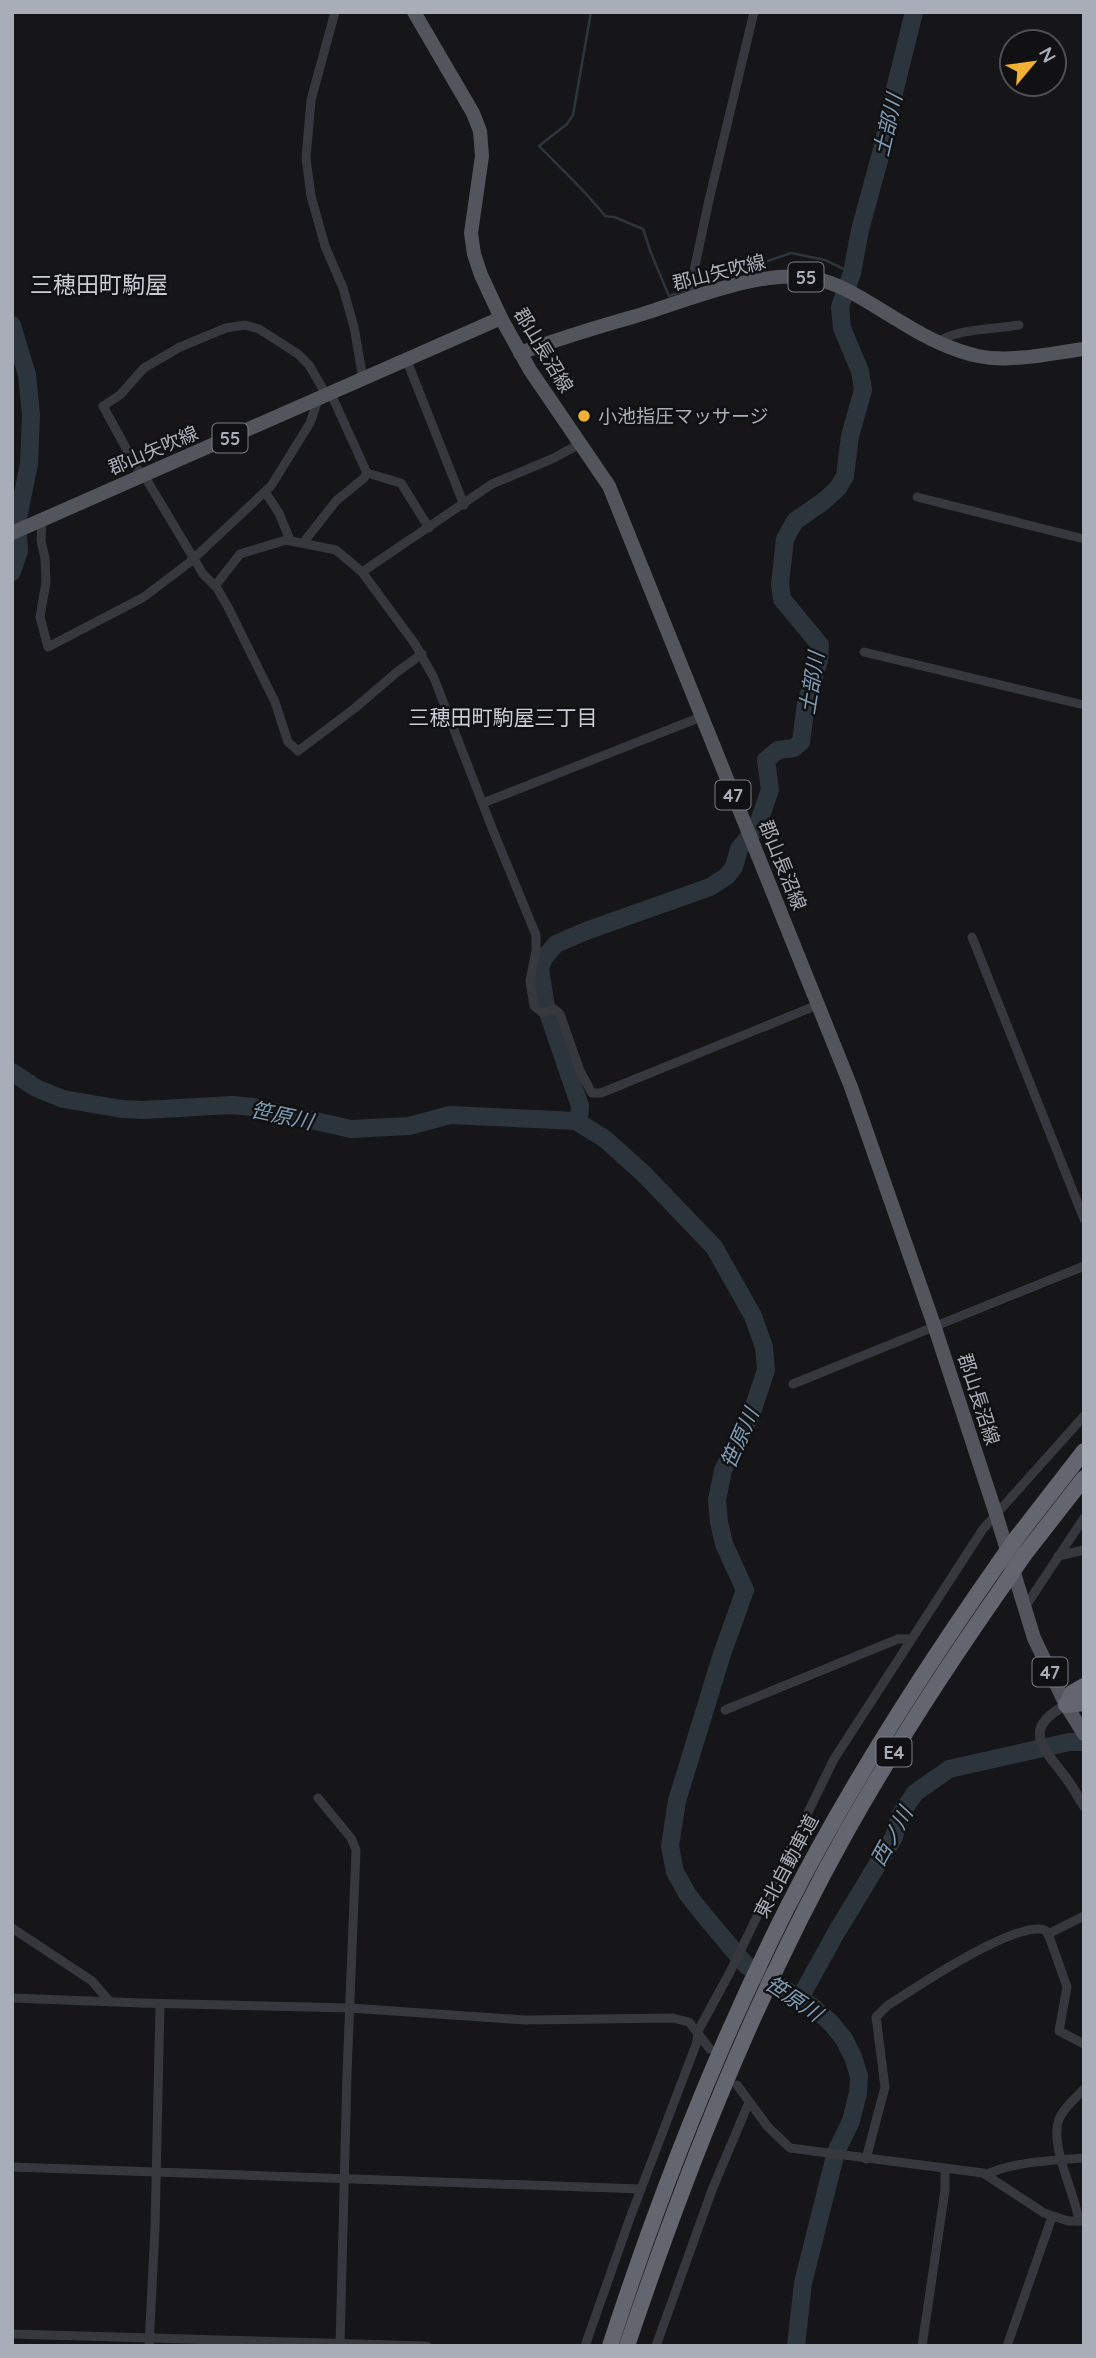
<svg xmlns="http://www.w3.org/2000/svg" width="1096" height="2358" font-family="Quicksand,'Noto Sans JP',sans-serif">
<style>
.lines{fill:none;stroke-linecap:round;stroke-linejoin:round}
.stream{stroke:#2c353c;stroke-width:2.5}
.river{stroke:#2c353c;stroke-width:18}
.minor{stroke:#37383d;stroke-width:9}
.tertiary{stroke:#37383d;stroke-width:10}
.primary{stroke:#53555c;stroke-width:14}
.motorway{stroke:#63666e;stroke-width:16}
.motorway-bridge{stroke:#63666e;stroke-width:16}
.poi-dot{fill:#f2b134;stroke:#111113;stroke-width:2.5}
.labels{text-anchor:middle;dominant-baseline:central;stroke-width:5;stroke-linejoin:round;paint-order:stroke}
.shield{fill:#111113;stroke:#7b7e86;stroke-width:2}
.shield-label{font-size:18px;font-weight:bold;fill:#a8adb8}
.street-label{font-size:19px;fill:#a8adb8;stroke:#111113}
.poi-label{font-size:19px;fill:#a8adb8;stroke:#111113;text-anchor:start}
.water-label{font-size:21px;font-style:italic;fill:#7f9bb3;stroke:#111113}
.neighbourhood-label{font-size:21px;fill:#c9ccd4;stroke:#111113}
.quarter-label{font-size:23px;fill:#c9ccd4;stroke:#111113}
</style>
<rect width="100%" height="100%" fill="#161618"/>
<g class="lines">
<g class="stream">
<path d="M591 12 573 115 567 124 539 146C561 169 585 190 605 216L614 217 643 229 651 253 669 296 689 289"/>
<polyline points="695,286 791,253 825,260 852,273"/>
</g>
<g class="river">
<polyline points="12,325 27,375 31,415 29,464 17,523 19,551 12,572"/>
<polyline points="12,1072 36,1088 63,1099 122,1109 143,1110 232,1105 253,1107 351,1129 409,1126 450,1115 576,1121 605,1139 644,1174 714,1247 753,1316 764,1347 766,1370 751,1415 723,1470 717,1500 719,1522 724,1544 745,1590 721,1657 677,1801 670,1846 675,1872 688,1895 708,1920 746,1965 813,2007 831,2023 844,2039 853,2057 859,2076 858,2093 851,2121 836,2152 803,2283 796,2346"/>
<polyline points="576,1121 579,1118 580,1106 546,1007 540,968 544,958 556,944 586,931 710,887 727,876 734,867 739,849 757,827 770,790 766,760 778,750 794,748 801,742 806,703 819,660 820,645 782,599 780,584 785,539 795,521 824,501 838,488 845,476 850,436 863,390 860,371 842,328 840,307 852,273 860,230 884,142 891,105 914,12"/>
<polyline points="800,1998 836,1933 894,1837 900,1815 915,1793 949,1769 1069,1742 1084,1742"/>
</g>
<g class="minor">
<polyline points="335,12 311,100 306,158 311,196 325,246 343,288 354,327 363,379"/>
<polyline points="688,299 709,200 754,12"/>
<path d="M938 343C951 329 998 329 1019 325"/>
<polyline points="407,361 464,505"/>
<polyline points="327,396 309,365 298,354 259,329 245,325 226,328 180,347 144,368 120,395 103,406 139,472 145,477 203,574 217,588 228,607 275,702 288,742 298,751 355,708 397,672 422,654"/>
<path d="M367 473C379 476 389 480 401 483L429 528"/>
<polyline points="265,492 279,513 290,540"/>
<polyline points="917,497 1084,539"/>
<polyline points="42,519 41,541 45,558 46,582 40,617 48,647 144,597 190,562 271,486 310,423 318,400"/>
<polyline points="303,543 336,501 364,478 367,473 331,394"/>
<polyline points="362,572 492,484 554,458 581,443"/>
<polyline points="215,586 240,554 286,540 336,550 362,572 415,644 434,678 492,828 536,935 536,950 530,981 534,1006 543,1013 554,1009 560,1014 580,1071 592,1093 601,1093 820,1004"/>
<polyline points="864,652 1084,705"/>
<polyline points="483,803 701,717"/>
<polyline points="972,937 1084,1219"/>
<polyline points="793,1384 1084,1266"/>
<polyline points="1058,1556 1084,1550"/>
<polyline points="1025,1607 1084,1518"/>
<polyline points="725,1710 898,1639 911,1639"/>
<polyline points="318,1798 351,1838 356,1850 347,2074 340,2346"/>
<polyline points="12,1928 92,1981 110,2002"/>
<polyline points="1048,1934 1084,1916"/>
<polyline points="12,1998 141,2003 350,2008 525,2020 673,2018 689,2022 710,2049"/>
<polyline points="737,2085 768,2127 790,2148 983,2173 1044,2213 1068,2221 1084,2221"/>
<path d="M866 2159 885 2087 876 2017 887 2006C915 1988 1015 1920 1045 1930L1049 1936 1067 1987 1059 2031 1084 2044"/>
<polyline points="12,2167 641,2189"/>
<path d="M986 2175C1009 2162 1057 2160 1084 2158"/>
<path d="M1079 2221C1075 2193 1049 2145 1059 2119 1065 2106 1075 2099 1084 2089"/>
<polyline points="12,2334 427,2346"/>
<polyline points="149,2346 155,2228 160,2004"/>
<polyline points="585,2346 630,2218 697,2042 698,2031 729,1974 834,1759 983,1529 1084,1416"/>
<polyline points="656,2346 712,2190 749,2102"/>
<polyline points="922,2346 945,2190 945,2168"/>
<polyline points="1007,2346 1052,2217"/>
</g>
<path class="tertiary" d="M1066 1705C1020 1729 1044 1748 1066 1778 1073 1787 1078 1797 1084 1806"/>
<g class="primary">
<polyline points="414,12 473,113 480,131 482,156 471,233 474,254 481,275 501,318 530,370 609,486 851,1087 934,1325 996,1514 1034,1638 1066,1705 1084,1734"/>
<path d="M520 353C558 339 597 327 636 316 686 301 759 269 811 278 844 283 873 306 901 322 925 337 950 350 978 356 1010 363 1052 353 1084 349"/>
<polyline points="12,533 501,318"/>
</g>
<g class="motorway">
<polyline points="1018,1536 1084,1451"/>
<polyline points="1024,1555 1084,1478"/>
<polyline points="1084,1686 1072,1693 1066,1705 1084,1703"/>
<path d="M610 2346C659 2196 716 2049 787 1908 848 1788 921 1674 998 1564"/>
<path d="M627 2346C687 2168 756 1993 848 1829 896 1744 949 1663 1005 1583"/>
</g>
<g class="motorway-bridge">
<polyline points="998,1564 1018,1536"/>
<polyline points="1005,1583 1024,1555"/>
</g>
</g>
<circle class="poi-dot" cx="584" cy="416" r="7"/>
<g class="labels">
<g class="shield">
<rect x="788.5" y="262.5" width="35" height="29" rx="5"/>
<rect x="212.5" y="423.5" width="35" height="29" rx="5"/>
<rect x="715.5" y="780.5" width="35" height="29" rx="5"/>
<rect x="1032.5" y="1657.5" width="35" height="29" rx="5"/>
<rect x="876.5" y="1737.5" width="35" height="29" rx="5"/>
</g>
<g class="shield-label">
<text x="806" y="277">55</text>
<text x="230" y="438">55</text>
<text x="733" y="795">47</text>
<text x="1050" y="1672">47</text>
<text x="894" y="1752">E4</text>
</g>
<g class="street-label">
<text transform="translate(719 272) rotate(-14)">郡山矢吹線</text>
<text transform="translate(544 350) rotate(59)">郡山長沼線</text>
<text transform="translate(153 450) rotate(-23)">郡山矢吹線</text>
<text transform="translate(783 865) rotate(68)">郡山長沼線</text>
<text transform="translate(979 1399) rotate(72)">郡山長沼線</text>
<text transform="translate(786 1866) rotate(-62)">東北自動車道</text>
</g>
<g class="poi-label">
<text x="598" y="416">小池指圧マッサージ</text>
</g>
<g class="water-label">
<text transform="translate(887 125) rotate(-77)">土部川</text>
<text transform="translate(811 683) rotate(-81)">土部川</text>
<text transform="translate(282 1115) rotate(12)">笹原川</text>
<text transform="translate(739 1438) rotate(-66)">笹原川</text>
<text transform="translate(891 1836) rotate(-61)">西ノ川</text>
<text transform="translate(794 1998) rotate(34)">笹原川</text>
</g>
<g class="neighbourhood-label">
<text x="503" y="717">三穂田町駒屋三丁目</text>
</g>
<g class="quarter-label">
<text x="99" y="284">三穂田町駒屋</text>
</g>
</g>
<rect width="1096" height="2358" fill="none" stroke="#a8adb8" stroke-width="28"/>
<g transform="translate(1033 63) rotate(61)"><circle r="33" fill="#111113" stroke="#4d4f55" stroke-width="2"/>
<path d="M0-5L12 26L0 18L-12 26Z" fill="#f2b134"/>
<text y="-10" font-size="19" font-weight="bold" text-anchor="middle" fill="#a8adb8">N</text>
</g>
</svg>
